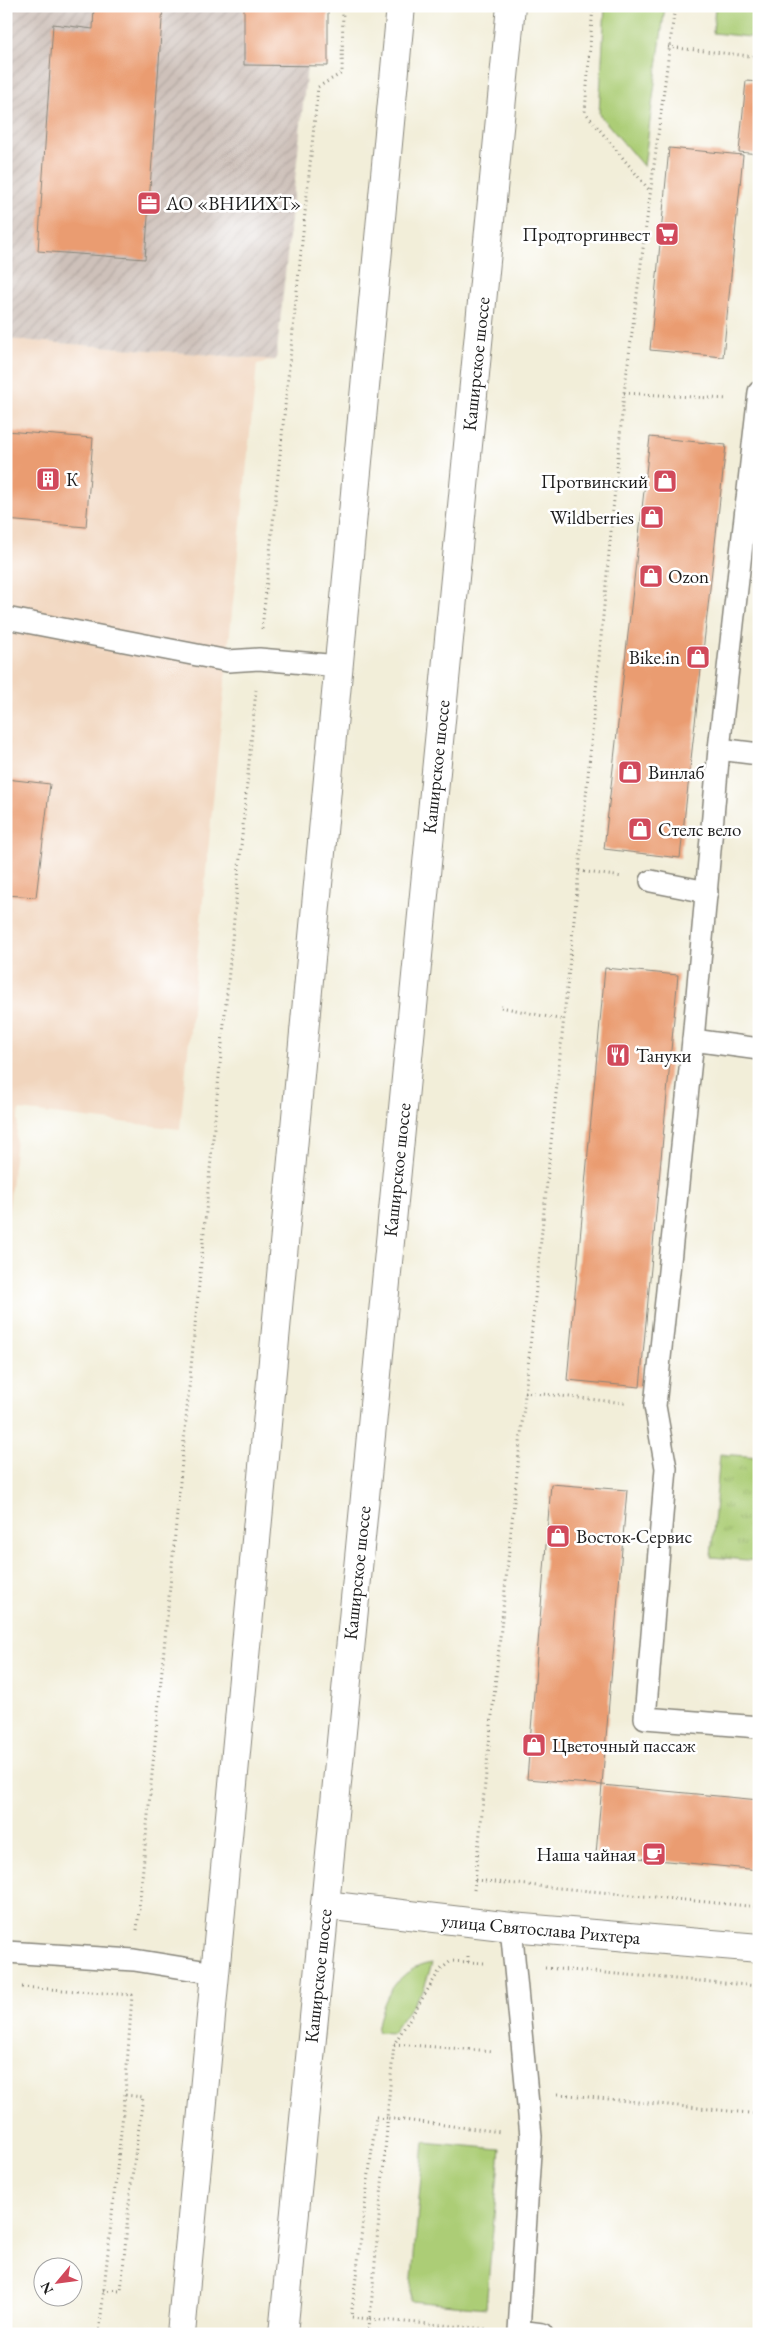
<svg xmlns="http://www.w3.org/2000/svg" width="765" height="2340" font-family="'EB Garamond',serif">
<style>
.built{fill:#f1d5bd}
.industrial{fill:url(#industrial-furrows)}
.grass{fill:#accd76;stroke:#647449}
.park{fill:url(#park-tufts);stroke:#647449}
.building{fill:#ea9c71}
.lines{fill:none;stroke-linecap:round;stroke-linejoin:round}
.service-casing{stroke:#87857a;stroke-width:24}
.minor-casing{stroke:#87857a;stroke-width:30}
.primary-casing{stroke:#87857a;stroke-width:30}
.path{stroke:#87857a;stroke-width:3;stroke-dasharray:1 4;stroke-linecap:butt}
.service{stroke:#fff;stroke-width:21}
.minor{stroke:#fff;stroke-width:28}
.primary{stroke:#fff;stroke-width:28}
.labels{text-anchor:middle;dominant-baseline:central;stroke-width:5;stroke-linejoin:round;paint-order:stroke}
.poi-label{font-size:19px;fill:#1c1c1c;stroke:#fff;text-anchor:start}
.street-label{font-size:19px;fill:#1c1c1c;stroke:#fff}
</style>
<defs>
<pattern id="industrial-furrows" width="10" height="10" patternUnits="userSpaceOnUse" patternTransform="scale(1.25)"><rect width="10" height="10" fill="#cec1ba"/><path d="M-1 1l2-2M0 10L10 0M9 11l2-2" fill="none" stroke="#b0a59f"/></pattern>
<pattern id="park-tufts" width="24" height="20" patternUnits="userSpaceOnUse" patternTransform="scale(1.25)"><rect width="24" height="20" fill="#accd76"/><path d="M3 7l-1-3M5 7V3M7 7l1-3M15 17l-1-3M17 17v-4M19 17l1-3" fill="none" stroke="#93af66"/></pattern>
</defs>
<rect width="100%" height="100%" fill="#fff"/>
<filter id="ink" filterUnits="userSpaceOnUse"><feTurbulence type="fractalNoise" baseFrequency=".02" numOctaves="2"/><feDisplacementMap in="SourceGraphic" scale="10" xChannelSelector="R" yChannelSelector="G"/><feConvolveMatrix kernelMatrix="1 2 1 2 8 2 1 2 1" color-interpolation-filters="sRGB"/></filter>
<filter id="wash" filterUnits="userSpaceOnUse"><feTurbulence type="fractalNoise" baseFrequency=".0096" numOctaves="4" result="noise"/><feDisplacementMap in="SourceGraphic" scale="20" xChannelSelector="R" yChannelSelector="G"/><feGaussianBlur stdDeviation="1.12" result="paint"/><feColorMatrix in="noise" values="0 0 0 0 0 0 0 0 0 0 0 0 0 0 0 0 0 1.4 0 .05"/><feComposite in="paint" operator="in"/></filter>
<g filter="url(#wash)">
<rect width="100%" height="100%" fill="#f2eed9"/>
<polygon class="built" points="6,339 276,360 257,364 180,1129 19,1110 6,1237"/>
<polygon class="industrial" points="6,6 328,6 328,66 307,66 276,360 6,339"/>
<g class="grass">
<polygon points="605,6 665,6 644,167 599,114"/>
<polygon points="715,6 759,6 759,38 713,33"/>
<path d="M432 1963 424 1988 392 2033 377 2032C381 2000 397 1968 432 1963Z"/>
<polygon points="424,2142 500,2149 486,2308 410,2301"/>
</g>
<polygon class="park" points="720,1454 759,1457 759,1561 711,1557"/>
<g id="blocks">
<g class="building">
<polygon points="94,6 163,6 145,259 38,251 53,24 93,29"/>
<polygon points="244,6 328,6 328,66 244,65"/>
<polygon points="746,81 759,82 759,154 739,152"/>
<polygon points="669,148 743,155 723,357 650,350"/>
<polygon points="6,431 93,438 86,527 6,520"/>
<polygon points="650,437 726,445 680,858 604,849"/>
<polygon points="6,779 50,784 36,897 6,895"/>
<polygon points="605,968 678,975 640,1387 567,1380"/>
<polygon points="551,1484 627,1490 602,1785 527,1779"/>
<polygon points="602,1785 759,1800 759,1870 596,1854"/>
</g>
</g>
</g>
<g filter="url(#ink)">
<use href="#blocks" fill-opacity="0" stroke="#87857a" stroke-width="1"/>
<g class="lines">
<g class="service-casing">
<g id="service">
<polyline points="759,392 719,749 693,1040 655,1406 666,1468 645,1718 759,1727"/>
<polyline points="6,618 228,661 259,659 339,666"/>
<polyline points="719,749 759,754"/>
<polyline points="651,881 707,892"/>
<polyline points="693,1040 759,1049"/>
<polyline points="511,1927 531,2136 519,2331 542,2334"/>
<polyline points="6,1952 134,1960 215,1973"/>
</g>
</g>
<g class="minor-casing">
<polyline id="minor" points="325,1905 511,1927 759,1948"/>
</g>
<g class="primary-casing">
<g id="primary">
<polyline points="181,2334 401,6"/>
<polyline points="283,2334 511,6"/>
</g>
</g>
<g class="path">
<polyline points="593,6 585,112 650,191"/>
<polyline points="668,47 759,57"/>
<polyline points="624,393 728,399"/>
<polyline points="262,629 318,87 342,73 343,6"/>
<polyline points="579,871 623,877"/>
<polyline points="501,1007 563,1020"/>
<polyline points="524,1392 625,1403"/>
<polyline points="475,1880 759,1907"/>
<polyline points="474,1890 579,871 624,393 675,6"/>
<polyline points="137,1930 256,690"/>
<polyline points="468,1956 468,1962 451,1961 440,1970 394,2044 387,2118 501,2132"/>
<polyline points="468,1962 484,1963"/>
<polyline points="545,1968 759,1986"/>
<polyline points="22,1987 132,1995 125,2095 99,2334"/>
<polyline points="394,2044 493,2051"/>
<polyline points="558,2094 759,2114"/>
<polygon points="376,2117 387,2118 387,2128 370,2319 351,2317"/>
<polyline points="103,2290 121,2291 130,2193 143,2097 125,2095"/>
<polyline points="368,2334 370,2319 489,2329"/>
</g>
<use href="#service" class="service"/>
<use href="#minor" class="minor"/>
<use href="#primary" class="primary"/>
</g>
</g>
<defs>
<g id="office-square" transform="scale(1.25)"><rect x="-9" y="-9" width="18" height="18" rx="4" fill="#d1495b" stroke="#fff"/><path d="M-6-3h4V-5.5h4V-3h4V5H-6ZM-1-4.5V-3h2v-1.5ZM-6 0V1H6V0Z" fill="#fff"/></g>
<g id="supermarket-square" transform="scale(1.25)"><rect x="-9" y="-9" width="18" height="18" rx="4" fill="#d1495b" stroke="#fff"/><path d="M-6-5.5h2.5l.6 2H6L4.5 2H-2.5L-4.4-4H-6ZM-1.5 3.2a1.3 1.3 0 1 0 .1 0ZM3 3.2a1.3 1.3 0 1 0 .1 0Z" fill="#fff"/></g>
<g id="building-square" transform="scale(1.25)"><rect x="-9" y="-9" width="18" height="18" rx="4" fill="#d1495b" stroke="#fff"/><path d="M-4-6H4V6H1V3H-1V6H-4ZM-2.5-4.3h1.7v1.8h-1.7ZM.8-4.3h1.7v1.8H.8ZM-2.5-1h1.7V.8h-1.7ZM.8-1h1.7V.8H.8Z" fill="#fff"/></g>
<g id="shop-square" transform="scale(1.25)"><rect x="-9" y="-9" width="18" height="18" rx="4" fill="#d1495b" stroke="#fff"/><path d="M-5-2.5h2.3a2.7 3.5 0 0 1 5.4 0H5L5.5 6h-11ZM-1.5-2.5h3a1.5 2.3 0 0 0-3 0Z" fill="#fff"/></g>
<g id="restaurant-square" transform="scale(1.25)"><rect x="-9" y="-9" width="18" height="18" rx="4" fill="#d1495b" stroke="#fff"/><path d="M-5-6h1v4h1v-4h1v4h1v-4h1v5L-1.5 .5V6h-2V.5L-5-1ZM5-6V6H3V1.5H1.5Q1.5-4 5-6Z" fill="#fff"/></g>
<g id="cafe-square" transform="scale(1.25)"><rect x="-9" y="-9" width="18" height="18" rx="4" fill="#d1495b" stroke="#fff"/><path d="M-5.5-4.5H6V0H3Q3 3.5 0 3.5H-2.5Q-5.5 3.5-5.5 0ZM3-3.2v2h1.7v-2ZM-6 4.5H4V6H-6Z" fill="#fff"/></g>
</defs>
<g fill-rule="evenodd">
<use href="#office-square" x="149" y="203"/>
<use href="#supermarket-square" x="667" y="234"/>
<use href="#building-square" x="48" y="479"/>
<use href="#shop-square" x="665" y="481"/>
<use href="#shop-square" x="652" y="517"/>
<use href="#shop-square" x="651" y="576"/>
<use href="#shop-square" x="698" y="657"/>
<use href="#shop-square" x="630" y="772"/>
<use href="#shop-square" x="640" y="829"/>
<use href="#restaurant-square" x="618" y="1055"/>
<use href="#shop-square" x="558" y="1536"/>
<use href="#shop-square" x="534" y="1745"/>
<use href="#cafe-square" x="654" y="1854"/>
</g>
<g class="labels">
<g class="poi-label">
<text x="166" y="203">АО «ВНИИХТ»</text>
<text x="650" y="234" text-anchor="end">Продторгинвест</text>
<text x="66" y="479">К</text>
<text x="648" y="481" text-anchor="end">Протвинский</text>
<text x="634" y="517" text-anchor="end">Wildberries</text>
<text x="668" y="576">Ozon</text>
<text x="680" y="657" text-anchor="end">Bike.in</text>
<text x="648" y="772">Винлаб</text>
<text x="658" y="829">Стелс вело</text>
<text x="636" y="1055">Тануки</text>
<text x="576" y="1536">Восток-Сервис</text>
<text x="552" y="1745">Цветочный пассаж</text>
<text x="636" y="1854" text-anchor="end">Наша чайная</text>
</g>
<g class="street-label">
<text transform="translate(476 364) rotate(-84)">Каширское шоссе</text>
<text transform="translate(436 767) rotate(-84)">Каширское шоссе</text>
<text transform="translate(397 1170) rotate(-84)">Каширское шоссе</text>
<text transform="translate(357 1573) rotate(-84)">Каширское шоссе</text>
<text transform="translate(541 1929) rotate(5)">улица Святослава Рихтера</text>
<text transform="translate(318 1976) rotate(-84)">Каширское шоссе</text>
</g>
</g>
<rect width="765" height="2340" fill="none" stroke="#fff" stroke-width="25"/>
<g transform="translate(58 2282) rotate(241)"><circle r="24" fill="#ffffff" stroke="#a4a4a4"/>
<path d="M0-4L9 19L0 12L-9 19Z" fill="#d1495b"/>
<text y="-8" font-size="14" font-weight="bold" text-anchor="middle" fill="#1c1c1c">N</text>
</g>
</svg>
